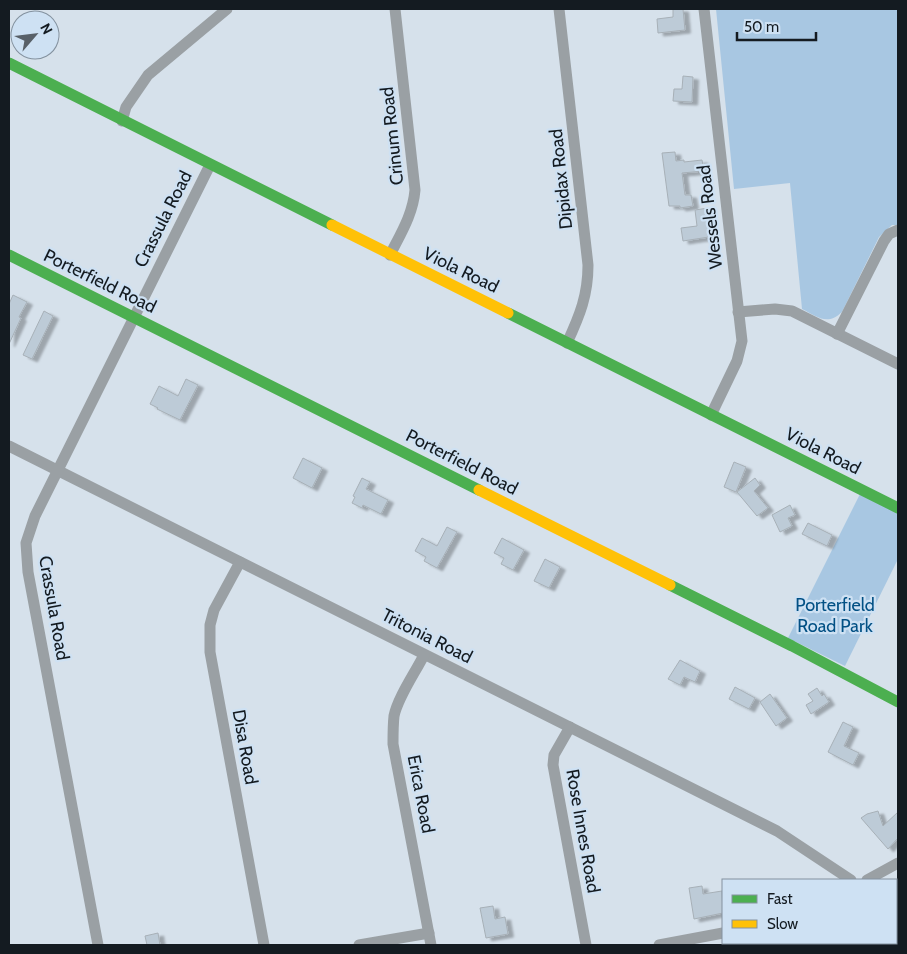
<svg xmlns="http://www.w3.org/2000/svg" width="907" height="954" font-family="Cabin,sans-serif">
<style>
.green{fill:#a8c7e2}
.building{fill:#bdcbd7;stroke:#a7b0b7;filter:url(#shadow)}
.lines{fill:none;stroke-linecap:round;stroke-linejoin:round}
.street{stroke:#9aa0a4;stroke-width:11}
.fast{stroke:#4caf50;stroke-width:11}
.slow{stroke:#ffc107;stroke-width:11}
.labels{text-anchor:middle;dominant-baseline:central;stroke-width:4.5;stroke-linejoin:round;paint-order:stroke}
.street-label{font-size:18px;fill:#141b21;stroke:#cee1f3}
.park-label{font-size:18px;fill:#025084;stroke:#cee1f3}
</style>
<defs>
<filter id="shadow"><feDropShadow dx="5.5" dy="3" stdDeviation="1" flood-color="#0004"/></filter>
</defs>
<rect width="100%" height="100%" fill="#d6e1eb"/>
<g class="green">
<path d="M716 9H898V225H892L879 237 842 312C827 326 818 317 802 309L790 183 734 189Z"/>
<polygon points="860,494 898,513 898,559 845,666 788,638"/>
</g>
<g class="building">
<polygon points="673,9 683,9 685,30 658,33 657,19 673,17"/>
<polygon points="683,76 693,77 692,102 673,101 674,89 682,89"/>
<polygon points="675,152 676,161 684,160 684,162 702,160 704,171 682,173 685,195 691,195 693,206 680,208 680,206 669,206 662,153"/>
<polygon points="708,208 709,218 707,218 709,237 683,241 681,228 697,226 695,210"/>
<polygon points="13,295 27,302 19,317 21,318 9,344 9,304"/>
<polygon points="44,311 53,316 32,359 23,355"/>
<polygon points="186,379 198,385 180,420 157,409 158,408 150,404 159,386 178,396"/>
<polygon points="303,458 322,468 312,488 293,478"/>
<polygon points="734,462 746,467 736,492 724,487"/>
<polygon points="362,478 370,482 366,489 388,500 381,514 363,505 362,508 352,503 355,497 353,496"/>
<polygon points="755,478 760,485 754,491 768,508 757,516 737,492"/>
<polygon points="790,505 795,515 788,518 792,526 780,532 772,515"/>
<polygon points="808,523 832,535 827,546 802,534"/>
<polygon points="447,527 457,532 437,568 424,561 426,557 415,551 422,538 437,546"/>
<polygon points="502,538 524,550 513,570 501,564 504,558 494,553"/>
<polygon points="545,559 560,567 549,588 534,581"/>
<polygon points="680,660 700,671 695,682 684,677 680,685 668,679"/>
<polygon points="735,687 755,698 749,709 729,699"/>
<polygon points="817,688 822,696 824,694 829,702 811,714 806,705 813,701 808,694"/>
<polygon points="770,694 787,718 776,726 760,702"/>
<polygon points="843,722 853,727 844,746 859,753 853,765 828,752"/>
<polygon points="878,811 883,826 898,812 898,838 888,849 861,818 867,814"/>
<polygon points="702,886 703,894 722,891 723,913 694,919 689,888"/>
<polygon points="493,906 495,919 505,917 508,934 486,938 480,908"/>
<polygon points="158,933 160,945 147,945 145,936"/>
</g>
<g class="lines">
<g class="street">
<path d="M559 9 588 265C588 295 580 315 567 343"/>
<polyline points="704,9 742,341 737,361 711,415"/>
<polyline points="122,121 126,107 148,75 227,9"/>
<path d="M390 255C401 233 413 214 415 190L395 9"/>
<polyline points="738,312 775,309 792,311 898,364"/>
<polyline points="837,334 884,241 889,234 898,230"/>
<polyline points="9,446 777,831 851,880"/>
<polyline points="240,562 214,610 210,625 210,652 264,945"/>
<path d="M424 655C415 673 398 697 394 716 393 725 393 735 393 744L431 945"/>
<polyline points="570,727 554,755 553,765 586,945"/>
<polyline points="867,880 898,863"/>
<polyline points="98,945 28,572 26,543 35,516 210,165"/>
<polyline points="359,945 429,933"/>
<polyline points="659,945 723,933"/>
</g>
<g class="fast">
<polyline points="9,63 332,225"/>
<polyline points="9,255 479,490"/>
<polyline points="508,313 898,508"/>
<polyline points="670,585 792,646 898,702"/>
</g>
<g class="slow">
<polyline points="332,225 508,313"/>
<polyline points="479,490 670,585"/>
</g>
</g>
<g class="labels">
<g class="street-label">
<text transform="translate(392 136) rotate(-96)">Crinum Road</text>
<text transform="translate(561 179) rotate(-96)">Dipidax Road</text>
<text transform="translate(710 217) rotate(-97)">Wessels Road</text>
<text transform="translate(163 219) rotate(-63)">Crassula Road</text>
<text transform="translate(461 270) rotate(26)">Viola Road</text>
<text transform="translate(100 281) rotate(26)">Porterfield Road</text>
<text transform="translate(823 451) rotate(27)">Viola Road</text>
<text transform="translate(462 462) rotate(27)">Porterfield Road</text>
<text transform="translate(54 608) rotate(80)">Crassula Road</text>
<text transform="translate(427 636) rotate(27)">Tritonia Road</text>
<text transform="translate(245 747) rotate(80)">Disa Road</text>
<text transform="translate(421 794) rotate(79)">Erica Road</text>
<text transform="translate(583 831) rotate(80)">Rose Innes Road</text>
</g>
<g class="park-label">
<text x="835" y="605">Porterfield<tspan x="835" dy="21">Road Park</tspan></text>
</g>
</g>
<rect width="907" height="954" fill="none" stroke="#141b21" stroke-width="20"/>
<rect x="722" y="879" width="175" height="65" fill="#cee1f3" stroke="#84929f"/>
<rect x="732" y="895" width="25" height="8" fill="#4caf50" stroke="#84929f"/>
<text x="767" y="904" font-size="15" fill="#141b21">Fast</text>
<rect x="732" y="920" width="25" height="8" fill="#ffc107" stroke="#84929f"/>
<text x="767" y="929" font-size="15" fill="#141b21">Slow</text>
<g transform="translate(35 35) rotate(62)"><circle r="24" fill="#cee1f3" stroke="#84929f"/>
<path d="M0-4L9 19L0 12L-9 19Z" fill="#586068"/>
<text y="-8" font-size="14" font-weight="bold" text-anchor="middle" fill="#141b21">N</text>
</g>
<path d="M737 32v8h79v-8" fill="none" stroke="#141b21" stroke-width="2.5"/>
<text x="744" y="32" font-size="15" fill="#141b21" stroke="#cee1f3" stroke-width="4" paint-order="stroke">50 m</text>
</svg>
